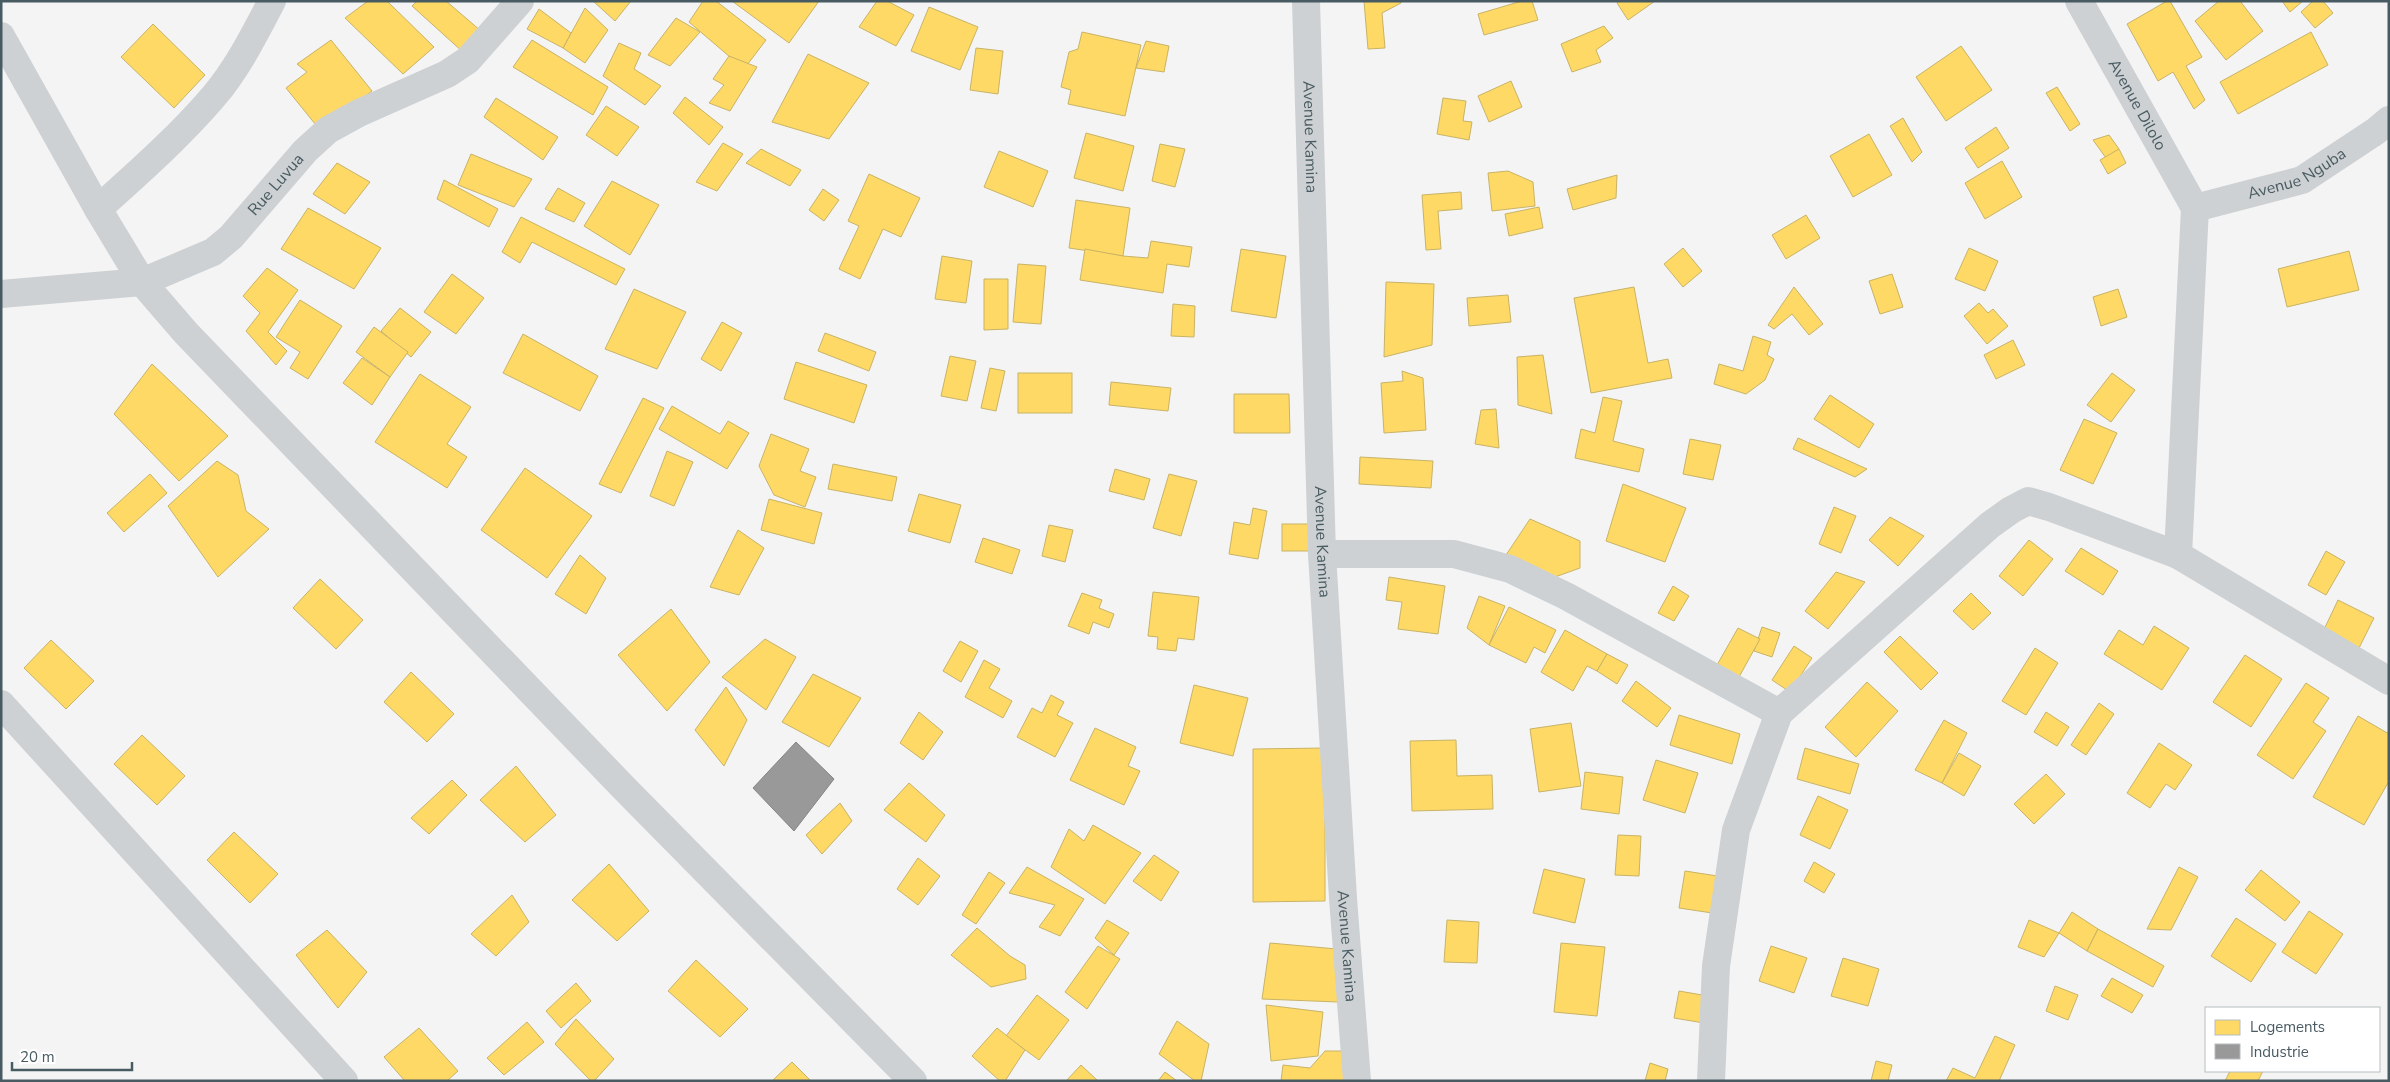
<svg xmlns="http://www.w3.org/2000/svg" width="2390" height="1082" font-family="'Nunito Sans',sans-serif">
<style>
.homes{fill:#ffd966;stroke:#c8b365}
.industry{fill:#999;stroke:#818688}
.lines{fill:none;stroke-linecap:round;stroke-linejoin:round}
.minor{stroke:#cdd1d3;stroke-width:28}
.labels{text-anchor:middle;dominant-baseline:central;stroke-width:5;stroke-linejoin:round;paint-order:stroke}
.street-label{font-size:16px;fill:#495b62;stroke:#fff}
</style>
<rect width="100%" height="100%" fill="#f4f4f4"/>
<g class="homes">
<polygon points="368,1 387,1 434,47 403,74 345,18"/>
<polygon points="417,1 446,1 481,31 464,53 412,6"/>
<polygon points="593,1 631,1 615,21"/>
<polygon points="703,1 716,1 766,40 744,69 689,22"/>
<polygon points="732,1 819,1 789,43"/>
<polygon points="877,1 887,1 914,15 896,46 859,27"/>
<polygon points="1364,1 1401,1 1401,3 1382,13 1385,48 1368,49"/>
<polygon points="1522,1 1532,1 1538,20 1484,35 1478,14"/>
<polygon points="1619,1 1655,1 1628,20 1617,3"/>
<polygon points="2167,1 2170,1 2202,57 2186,66 2205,100 2194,109 2173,72 2158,81 2127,24"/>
<polygon points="2219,1 2240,1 2263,31 2226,60 2195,21"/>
<polygon points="2282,1 2303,1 2290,12"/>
<polygon points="2313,1 2323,1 2333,13 2315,28 2301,12"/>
<polygon points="929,7 978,27 960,70 911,51"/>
<polygon points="585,8 608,30 585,63 563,48"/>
<polygon points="539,9 571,33 563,48 527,29"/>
<polygon points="676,18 700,32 670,66 648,55"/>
<polygon points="153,24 205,75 174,108 121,57"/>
<polygon points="1604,26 1613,38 1596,50 1601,62 1572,72 1561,44"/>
<polygon points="1082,32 1141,45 1125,116 1068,104 1071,90 1061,87 1069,52 1078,49"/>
<polygon points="2311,32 2328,65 2238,114 2220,82"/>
<polygon points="331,40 372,91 320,130 286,88 307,72 297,64"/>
<polygon points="532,40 608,87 593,115 513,67"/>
<polygon points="1146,41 1169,46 1164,72 1136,68"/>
<polygon points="619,43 641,53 634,69 661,86 645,105 603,76"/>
<polygon points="1961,46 1992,90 1946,121 1916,77"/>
<polygon points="976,48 1003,51 998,94 970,90"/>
<polygon points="808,54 869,83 829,139 772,122"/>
<polygon points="729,56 757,67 730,111 709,103 724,85 713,79"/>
<polygon points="1511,81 1522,107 1489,122 1478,96"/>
<polygon points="2057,87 2080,124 2070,131 2046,93"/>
<polygon points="685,97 723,127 709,145 673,113"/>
<polygon points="496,98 558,137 543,160 484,117"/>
<polygon points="1443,98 1466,101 1463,121 1472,122 1469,140 1437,134"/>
<polygon points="606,106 639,127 617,156 586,135"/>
<polygon points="1903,118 1922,152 1912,162 1890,126"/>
<polygon points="1996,127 2009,148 1978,168 1965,148"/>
<polygon points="1086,133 1134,146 1123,191 1074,178"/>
<polygon points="1869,134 1892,175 1853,197 1830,156"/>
<polygon points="2109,135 2119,149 2106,158 2093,140"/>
<polygon points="723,143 743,154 717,191 696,182"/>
<polygon points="1160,144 1185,149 1175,187 1152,181"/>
<polygon points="761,149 801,170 790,186 746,163"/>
<polygon points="2119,149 2126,163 2108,174 2100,160"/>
<polygon points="999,151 1048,171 1033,207 984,187"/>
<polygon points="471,154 532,179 514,207 458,185"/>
<polygon points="2002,161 2022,197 1985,219 1965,183"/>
<polygon points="337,163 370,182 345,214 313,194"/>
<polygon points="1508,171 1533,182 1535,206 1492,211 1488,173"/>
<polygon points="869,174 920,198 901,237 883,229 860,279 839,269 859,226 848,221"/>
<polygon points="1617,175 1616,198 1573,210 1567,189"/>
<polygon points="444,180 498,209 489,227 437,199"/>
<polygon points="612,181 659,205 630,255 584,226"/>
<polygon points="558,188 585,203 574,222 545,209"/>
<polygon points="823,189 839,200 824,221 809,210"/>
<polygon points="1461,192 1462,209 1438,211 1441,249 1426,250 1422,195"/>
<polygon points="1076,200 1130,208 1123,256 1069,248"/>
<polygon points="1539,207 1543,228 1509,236 1505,214"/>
<polygon points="308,208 381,248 354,289 281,249"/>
<polygon points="1806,215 1820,238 1786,259 1772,235"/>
<polygon points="521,217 625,269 616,285 532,242 520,263 502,252"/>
<polygon points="1151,241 1192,247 1189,267 1167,264 1163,293 1080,280 1085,249 1123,256 1148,258"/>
<polygon points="1683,248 1702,271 1683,287 1664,264"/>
<polygon points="1969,248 1998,261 1985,291 1955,279"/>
<polygon points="1241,249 1286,256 1276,318 1231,311"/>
<polygon points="2349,251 2359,290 2287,307 2278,269"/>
<polygon points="942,256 972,261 966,303 935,299"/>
<polygon points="1018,264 1046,266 1041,324 1013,322"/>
<polygon points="267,268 298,290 268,332 287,351 276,365 246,331 260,313 243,296"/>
<polygon points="452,274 484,298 456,334 424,312"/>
<polygon points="1892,274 1903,307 1880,314 1869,281"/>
<polygon points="984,279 1008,279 1008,329 984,330"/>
<polygon points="1386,282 1434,284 1432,345 1384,357"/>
<polygon points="1634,287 1648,363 1668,359 1672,378 1591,393 1574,298"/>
<polygon points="1794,287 1823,324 1809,335 1792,314 1774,329 1768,325"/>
<polygon points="634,289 686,312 657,369 605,349"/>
<polygon points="2118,289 2127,317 2101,326 2093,297"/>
<polygon points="1508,295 1511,322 1469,326 1467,298"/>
<polygon points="300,300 342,326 308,379 290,368 300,352 276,337"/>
<polygon points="1979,303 1988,313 1993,309 2008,326 1987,344 1964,316"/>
<polygon points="1173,304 1195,306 1194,337 1171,336"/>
<polygon points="400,308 431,332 411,357 381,331"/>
<polygon points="722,322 742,333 721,371 701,359"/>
<polygon points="374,327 408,352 390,377 356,352"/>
<polygon points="825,333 876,352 869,371 818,351"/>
<polygon points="523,334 598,376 580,411 503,373"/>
<polygon points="1753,336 1771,342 1767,355 1774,359 1765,380 1746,394 1714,384 1719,364 1743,371"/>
<polygon points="2013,340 2025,365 1996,379 1984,355"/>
<polygon points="1543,355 1552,414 1518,405 1517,357"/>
<polygon points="950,356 976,361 967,401 941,396"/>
<polygon points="362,358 390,377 372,405 343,383"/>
<polygon points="796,362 867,385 854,423 784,399"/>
<polygon points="152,364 228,436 179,481 114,414"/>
<polygon points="990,368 1005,371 996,411 981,408"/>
<polygon points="1402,371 1423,378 1426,430 1384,433 1381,383 1403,381"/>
<rect x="1018" y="373" width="54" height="40"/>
<polygon points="2112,373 2135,390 2111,422 2087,405"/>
<polygon points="420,374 471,407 447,444 467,457 447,488 375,442"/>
<polygon points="1111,382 1171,388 1168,411 1109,405"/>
<polygon points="1234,394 1289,394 1290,433 1234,433"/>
<polygon points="1830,395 1874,424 1859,448 1814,419"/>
<polygon points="1603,397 1622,401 1613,441 1644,449 1639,472 1575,458 1581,429 1595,433"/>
<polygon points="643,398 664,408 621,493 599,484"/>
<polygon points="672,406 720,434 728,421 749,433 727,469 659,429"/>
<polygon points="1496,409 1499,448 1475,444 1481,410"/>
<polygon points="2084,419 2117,433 2093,484 2060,470"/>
<polygon points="771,434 809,449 800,471 816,477 805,507 774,495 759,466"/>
<polygon points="1798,438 1867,469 1855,477 1793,449"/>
<polygon points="1690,439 1721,445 1713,480 1683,474"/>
<polygon points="667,451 693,462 674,506 650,496"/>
<polygon points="1360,457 1433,461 1431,488 1359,484"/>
<polygon points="217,461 238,475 246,511 269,529 218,577 168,506"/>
<polygon points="833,464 897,477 892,501 828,489"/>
<polygon points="525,468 592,516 547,578 481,530"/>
<polygon points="1115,469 1150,479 1144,500 1109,491"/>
<polygon points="150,474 167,493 124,532 107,513"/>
<polygon points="1169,474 1197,481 1181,536 1153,528"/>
<polygon points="1623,484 1686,508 1665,562 1606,541"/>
<polygon points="919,494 961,505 950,543 908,531"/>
<polygon points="769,499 822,513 814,544 761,530"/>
<polygon points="1834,507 1856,516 1841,553 1819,544"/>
<polygon points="1253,508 1267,511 1258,559 1229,554 1234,522 1250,525"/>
<polygon points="1890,517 1924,536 1898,566 1869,540"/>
<polygon points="1530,519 1580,541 1580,568 1555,577 1506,555"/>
<rect x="1282" y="524" width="27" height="27"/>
<polygon points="1049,525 1073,530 1065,562 1042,556"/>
<polygon points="738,530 764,548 739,595 710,587"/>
<polygon points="983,538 1020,550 1012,574 975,562"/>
<polygon points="2029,540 2053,559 2023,596 1999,576"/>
<polygon points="2081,548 2118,571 2103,595 2065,571"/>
<polygon points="2326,551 2345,562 2326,595 2308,585"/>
<polygon points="580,555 606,578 586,614 555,594"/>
<polygon points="1836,572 1865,582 1828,629 1805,611"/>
<polygon points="1389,577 1445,586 1438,634 1398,629 1402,602 1386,600"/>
<polygon points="320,579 363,620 336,649 293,608"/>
<polygon points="1673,586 1689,596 1674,621 1658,613"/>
<polygon points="1153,592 1199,597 1194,640 1178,638 1176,651 1157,649 1158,637 1148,636"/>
<polygon points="1082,593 1102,600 1099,608 1114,614 1109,628 1093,622 1089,634 1068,626"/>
<polygon points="1971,593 1991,613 1973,630 1953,611"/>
<polygon points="1479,596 1505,606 1489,645 1467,628"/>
<polygon points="2338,600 2374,618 2355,656 2320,638"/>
<polygon points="1509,607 1556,630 1545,653 1534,647 1526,663 1489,645"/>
<polygon points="671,609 710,662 667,711 618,655"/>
<polygon points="2154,626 2189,648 2162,690 2104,654 2119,630 2143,645"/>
<polygon points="1762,627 1780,633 1772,657 1754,651"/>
<polygon points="1738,628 1760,639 1739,677 1717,665"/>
<polygon points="1565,630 1607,654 1597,671 1587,666 1573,691 1541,672"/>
<polygon points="1900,636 1938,673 1921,690 1884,652"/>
<polygon points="765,639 796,657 766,710 722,677"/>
<polygon points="51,640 94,681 66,709 24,668"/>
<polygon points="960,641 978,651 961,682 943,671"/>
<polygon points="1794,646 1812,658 1790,692 1772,680"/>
<polygon points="2035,648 2058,663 2026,715 2002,701"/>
<polygon points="1607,654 1628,665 1617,684 1597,671"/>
<polygon points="2245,655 2282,679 2251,727 2213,702"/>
<polygon points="984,660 1000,669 989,688 1012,701 1003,718 965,697"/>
<polygon points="411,672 454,714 427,742 384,702"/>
<polygon points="813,674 861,698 829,747 782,722"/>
<polygon points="1636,681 1671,708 1657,727 1622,701"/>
<polygon points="1867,682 1898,711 1856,757 1825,727"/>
<polygon points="2306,683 2329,698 2313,722 2326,731 2293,779 2257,755"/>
<polygon points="1194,685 1248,698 1233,756 1180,743"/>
<polygon points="726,687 747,720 724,766 695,730"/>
<polygon points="1051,695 1064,702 1057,715 1073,723 1055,757 1017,737 1032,708 1042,713"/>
<polygon points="2099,703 2114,714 2086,755 2071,745"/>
<polygon points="919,712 943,732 923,760 900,743"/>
<polygon points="2046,712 2069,727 2057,746 2034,732"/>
<polygon points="1679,715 1740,734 1732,764 1670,745"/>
<polygon points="2358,716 2389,734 2389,781 2364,825 2313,797"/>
<polygon points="1944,720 1967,733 1942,783 1915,770"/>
<polygon points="1571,723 1581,786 1539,792 1530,729"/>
<polygon points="1095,728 1136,747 1128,766 1140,771 1124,805 1070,780"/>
<polygon points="142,735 185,776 157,805 114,764"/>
<polygon points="1456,740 1457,776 1492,775 1493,809 1412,811 1410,741"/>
<polygon points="2159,743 2192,765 2175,790 2166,784 2150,808 2127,793"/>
<polygon points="1325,748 1325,901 1253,902 1253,749"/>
<polygon points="1805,748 1859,764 1850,794 1797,779"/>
<polygon points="1959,753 1981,766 1964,796 1942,783"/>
<polygon points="1656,760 1698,773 1685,813 1643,800"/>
<polygon points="516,766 556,815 525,842 480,800"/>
<polygon points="1585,772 1623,777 1619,814 1581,809"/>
<polygon points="2046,774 2065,794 2034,824 2014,804"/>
<polygon points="452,780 467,795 429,834 411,818"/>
<polygon points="909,783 945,815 926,842 884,810"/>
<polygon points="1818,796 1848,810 1830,849 1800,835"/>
<polygon points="840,803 852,821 822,854 806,835"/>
<polygon points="1093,825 1141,853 1105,904 1051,867 1069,829 1084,841"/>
<polygon points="234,832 278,874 250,903 207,860"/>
<polygon points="1618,835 1641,836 1639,876 1615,875"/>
<polygon points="1154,855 1179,872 1161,901 1133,881"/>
<polygon points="918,858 940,876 918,905 897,889"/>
<polygon points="1814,862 1835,874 1824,893 1804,881"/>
<polygon points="609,864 649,911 617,941 572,900"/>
<polygon points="1027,867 1084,899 1060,936 1039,927 1055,905 1009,893"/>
<polygon points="2179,867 2198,877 2171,930 2147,929"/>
<polygon points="1544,869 1585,879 1575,923 1533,913"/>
<polygon points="2261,870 2300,902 2285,921 2245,890"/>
<polygon points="1685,871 1724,877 1719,914 1679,908"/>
<polygon points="989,872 1005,883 976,924 962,915"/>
<polygon points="512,895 529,922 496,956 471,934"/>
<polygon points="2309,911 2343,934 2316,974 2282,952"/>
<polygon points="2072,912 2098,929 2087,951 2059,933"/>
<polygon points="2236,918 2276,944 2251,982 2211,956"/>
<polygon points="1107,920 1129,933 1114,955 1095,938"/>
<polygon points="1447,920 1479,922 1477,963 1444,962"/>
<polygon points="2029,920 2059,933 2044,957 2018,947"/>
<polygon points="977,928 1010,956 1025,965 1026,979 991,987 951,955"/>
<polygon points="2098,929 2164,966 2153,987 2087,951"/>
<polygon points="327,930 367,972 338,1008 296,955"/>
<polygon points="1270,943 1337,949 1338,1002 1262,999"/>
<polygon points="1561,943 1605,947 1597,1016 1554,1012"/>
<polygon points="1098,946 1120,959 1087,1009 1065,992"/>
<polygon points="1771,946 1807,958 1794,993 1759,981"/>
<polygon points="1843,958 1879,969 1868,1006 1831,996"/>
<polygon points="696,960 748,1009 720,1037 668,991"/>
<polygon points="2112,978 2143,995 2132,1013 2101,996"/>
<polygon points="576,983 591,1001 561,1028 546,1011"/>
<polygon points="2055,986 2078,995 2068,1020 2046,1011"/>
<polygon points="1679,991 1708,996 1704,1023 1674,1018"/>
<polygon points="1037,995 1069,1020 1039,1060 1006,1036"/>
<polygon points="1266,1005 1323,1012 1318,1056 1271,1061"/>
<polygon points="576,1019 614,1059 594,1081 591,1081 555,1044"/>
<polygon points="1177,1021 1209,1044 1201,1081 1195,1081 1159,1054"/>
<polygon points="527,1022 544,1042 504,1075 487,1058"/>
<polygon points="419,1028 458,1071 447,1081 405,1081 384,1057"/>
<polygon points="997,1028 1025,1050 1005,1081 1000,1081 972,1056"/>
<polygon points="1995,1036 2015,1045 1999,1081 1946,1081 1953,1068 1975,1078"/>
<polygon points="1325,1051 1352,1051 1353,1081 1281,1081 1283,1065 1310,1068"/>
<polygon points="1876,1061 1892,1065 1888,1081 1871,1081"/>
<polygon points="792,1062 811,1081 772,1081"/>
<polygon points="1650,1063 1668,1069 1665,1081 1645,1081"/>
<polygon points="1081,1065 1098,1081 1066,1081"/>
<polygon points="2230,1071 2263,1071 2258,1081 2225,1081"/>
<polygon points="1165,1072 1177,1081 1158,1081"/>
</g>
<polygon class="industry" points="796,742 834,779 794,831 753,788"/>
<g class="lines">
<g class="minor">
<path id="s1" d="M1306 1 1322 554 1343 898 1357 1081"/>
<path id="s2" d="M2079 1 2195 208"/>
<polyline points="1,36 98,209 142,282 186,333 623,787 913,1081"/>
<path id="s3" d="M2195 208 2302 180 2376 131 2389 120"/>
<path d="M98 209C138 173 179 137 214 96 238 68 255 33 272 1"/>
<path id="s4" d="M1 294 142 282 213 252 231 237 305 151 328 130 359 113 447 74 468 60 520 1"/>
<polyline points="1322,554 1454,554 1510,569 1566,596 1779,713"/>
<polyline points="2178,555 2195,208"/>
<polyline points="1,704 344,1081"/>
<polyline points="1711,1081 1716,966 1736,830 1779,713 1990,525 2011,510 2028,501 2049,507 2178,555 2389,681"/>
</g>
</g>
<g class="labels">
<g class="street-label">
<text stroke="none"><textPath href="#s2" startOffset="119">Avenue Dilolo</textPath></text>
<text stroke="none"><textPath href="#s1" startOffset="136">Avenue Kamina</textPath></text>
<text stroke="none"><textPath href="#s3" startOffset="108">Avenue Nguba</textPath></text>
<text stroke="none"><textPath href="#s4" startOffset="311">Rue Luvua</textPath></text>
<text stroke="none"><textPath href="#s1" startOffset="541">Avenue Kamina</textPath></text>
<text stroke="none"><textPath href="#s1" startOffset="946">Avenue Kamina</textPath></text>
</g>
</g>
<rect width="2390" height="1082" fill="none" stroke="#495b62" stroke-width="5"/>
<rect x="2205" y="1007" width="175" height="65" fill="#ffffff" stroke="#b6bdc0"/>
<rect x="2215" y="1020" width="25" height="15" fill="#ffd966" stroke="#b6bdc0"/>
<text x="2250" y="1032" font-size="15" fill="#495b62">Logements</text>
<rect x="2215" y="1044" width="25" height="15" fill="#999999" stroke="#b6bdc0"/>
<text x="2250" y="1057" font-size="15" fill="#495b62">Industrie</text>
<path d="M12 1062v8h120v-8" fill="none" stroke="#495b62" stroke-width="2.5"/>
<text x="20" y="1062" font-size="15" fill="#495b62" stroke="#ffffff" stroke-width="4" paint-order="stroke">20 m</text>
</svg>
